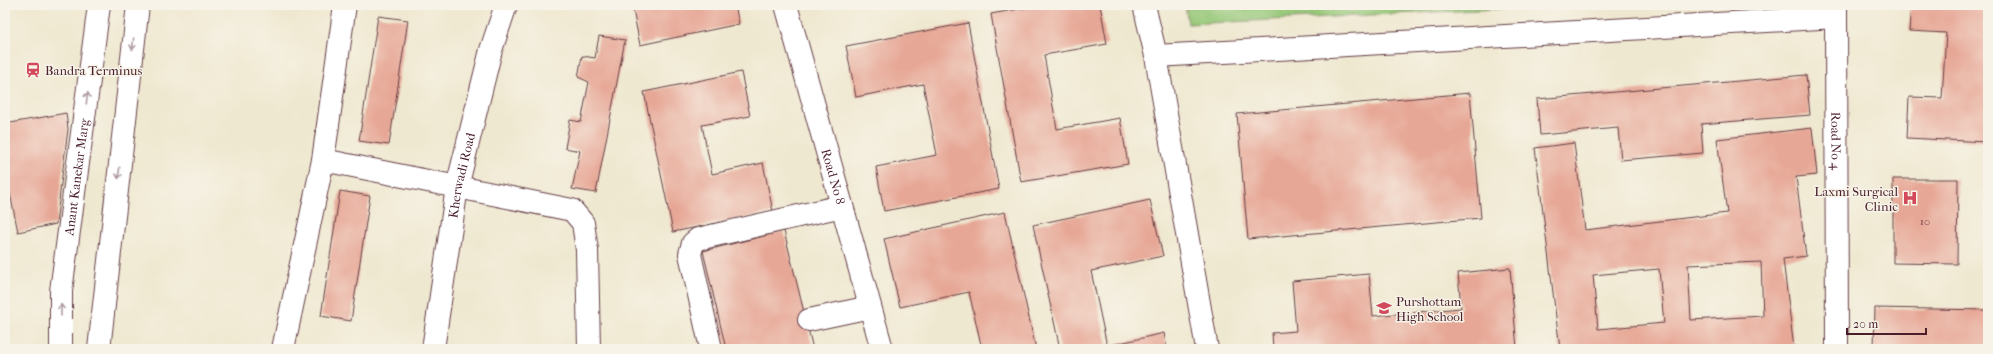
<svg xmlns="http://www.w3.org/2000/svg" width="1993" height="354" font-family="'IM FELL French Canon',serif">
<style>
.green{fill:#96c878;stroke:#707452}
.building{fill:#e7a796;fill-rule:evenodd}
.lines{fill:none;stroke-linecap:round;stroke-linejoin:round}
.minor-casing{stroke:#633d44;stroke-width:24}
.minor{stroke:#fff;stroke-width:22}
.oneway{stroke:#ae9aa0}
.labels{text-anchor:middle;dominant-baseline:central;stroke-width:3;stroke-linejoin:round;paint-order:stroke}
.number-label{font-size:11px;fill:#714146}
.poi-label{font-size:13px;fill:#4a1f2b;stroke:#f7f3e8;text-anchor:start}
.street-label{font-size:13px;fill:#4a1f2b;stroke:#f7f3e8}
</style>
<rect width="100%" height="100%" fill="#f7f3e8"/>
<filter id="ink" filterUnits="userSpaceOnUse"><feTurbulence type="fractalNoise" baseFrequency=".025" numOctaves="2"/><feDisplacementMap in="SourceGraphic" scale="8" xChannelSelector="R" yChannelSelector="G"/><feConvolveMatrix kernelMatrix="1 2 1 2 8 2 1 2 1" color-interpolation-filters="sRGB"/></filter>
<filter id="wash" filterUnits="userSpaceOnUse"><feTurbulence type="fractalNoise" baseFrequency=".012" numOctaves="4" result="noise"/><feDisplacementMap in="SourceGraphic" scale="16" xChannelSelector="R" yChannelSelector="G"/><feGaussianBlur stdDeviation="0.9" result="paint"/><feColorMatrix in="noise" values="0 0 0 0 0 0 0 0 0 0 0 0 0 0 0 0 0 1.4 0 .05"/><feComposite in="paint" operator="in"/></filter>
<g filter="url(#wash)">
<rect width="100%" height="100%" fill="#efe8d0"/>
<polygon class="green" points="1185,5 1579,5 1188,24"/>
<g id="blocks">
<g class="building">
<polygon points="632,5 735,5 739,24 640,45"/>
<polygon points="1041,5 1100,5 1107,44 1044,55 1057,129 1120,118 1128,164 1021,182 991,14"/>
<polygon points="1911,5 1988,5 1987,142 1907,138 1909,97 1942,98 1946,33 1909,31"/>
<polygon points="378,16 408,20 389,145 359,141"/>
<polygon points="968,23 999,189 884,211 876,167 937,155 923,84 856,97 846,46"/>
<polygon points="599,36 625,40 596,193 572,189 580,151 565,148 570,120 581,122 589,82 578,77 582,56 595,58"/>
<polygon points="741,72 750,116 702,125 712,174 763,163 773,212 673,232 644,92"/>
<polygon points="1806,75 1810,115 1701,124 1703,153 1621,160 1618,128 1540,135 1537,99"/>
<polygon points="1470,93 1481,218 1248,239 1237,114"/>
<polygon points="66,113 68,129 56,224 18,232 5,169 5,124"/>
<path d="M1812 128 1817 175 1796 177 1806 256 1783 259 1794 349H1560L1535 148 1574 143 1585 230 1727 213 1717 139ZM1761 262 1763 316 1691 320 1688 265ZM1659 269 1664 323 1598 329 1593 275Z"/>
<polygon points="1893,179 1958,179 1957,264 1893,263"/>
<polygon points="340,191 370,196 351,321 321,316"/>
<polygon points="1150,200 1163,256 1091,271 1107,346 1164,333 1167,349 1060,349 1033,225"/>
<polygon points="1005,212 1036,349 982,349 969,292 900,307 884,239"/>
<polygon points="784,231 813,349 726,349 703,251"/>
<polygon points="1510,268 1517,349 1273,349 1272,333 1296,331 1292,281 1369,274 1373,316 1461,308 1458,273"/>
<polygon points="1875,308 1988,310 1988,349 1874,349"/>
</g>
</g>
</g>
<g filter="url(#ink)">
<use href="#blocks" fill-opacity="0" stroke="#633d44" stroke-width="1"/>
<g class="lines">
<g class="minor-casing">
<g id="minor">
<polyline points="345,5 323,160 572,210 583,223 587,250 589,349"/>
<path id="s1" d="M786 5 882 349"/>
<polyline points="1144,5 1156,56 1207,349"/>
<path id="s2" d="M1836 5 1837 349"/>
<polyline points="1156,56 1836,17"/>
<polyline points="809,320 870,307"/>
<path id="s3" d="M61 349V291L99 5"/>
<polyline points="99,349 138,5"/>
<polyline points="283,349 323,160"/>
<path id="s4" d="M433 349 457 187 491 50 506 5"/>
<polyline points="711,349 690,254 693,243 698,239 842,206"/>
</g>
</g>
<use href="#minor" class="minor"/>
</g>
<defs><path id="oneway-shaft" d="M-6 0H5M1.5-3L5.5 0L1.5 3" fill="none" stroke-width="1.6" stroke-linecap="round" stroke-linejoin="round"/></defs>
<g class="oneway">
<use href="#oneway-shaft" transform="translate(133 44) rotate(96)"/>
<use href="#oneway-shaft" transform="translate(87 98) rotate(-83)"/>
<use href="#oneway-shaft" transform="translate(119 173) rotate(96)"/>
<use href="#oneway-shaft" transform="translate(61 310) rotate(-90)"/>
</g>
</g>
<defs>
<g id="station-bare" transform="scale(1.2)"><path d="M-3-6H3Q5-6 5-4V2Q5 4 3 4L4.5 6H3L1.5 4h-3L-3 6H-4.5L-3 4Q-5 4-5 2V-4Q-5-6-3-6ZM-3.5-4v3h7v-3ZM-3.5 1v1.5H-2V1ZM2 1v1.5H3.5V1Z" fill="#d1495b" stroke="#f7f3e8" stroke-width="2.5" paint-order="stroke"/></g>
<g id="hospital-bare" transform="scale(1.2)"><path d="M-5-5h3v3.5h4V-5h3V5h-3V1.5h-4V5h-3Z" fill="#d1495b" stroke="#f7f3e8" stroke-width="2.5" paint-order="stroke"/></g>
<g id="school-bare" transform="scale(1.2)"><path d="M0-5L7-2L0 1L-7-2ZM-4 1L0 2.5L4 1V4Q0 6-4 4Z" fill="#d1495b" stroke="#f7f3e8" stroke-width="2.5" paint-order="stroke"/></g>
</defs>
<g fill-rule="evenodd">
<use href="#station-bare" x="33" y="70"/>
<use href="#hospital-bare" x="1910" y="198"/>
<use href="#school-bare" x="1384" y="308"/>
</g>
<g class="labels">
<g class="number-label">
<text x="1925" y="221">10</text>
</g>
<g class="poi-label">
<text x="45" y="70">Bandra Terminus</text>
<text x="1898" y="191" text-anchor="end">Laxmi Surgical<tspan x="1898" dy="15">Clinic</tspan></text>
<text x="1396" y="301">Purshottam<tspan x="1396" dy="15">High School</tspan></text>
</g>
<g class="street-label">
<text stroke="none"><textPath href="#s2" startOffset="136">Road No 4</textPath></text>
<text stroke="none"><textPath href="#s4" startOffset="176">Kherwadi Road</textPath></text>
<text stroke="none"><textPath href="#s3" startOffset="173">Anant Kanekar Marg</textPath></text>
<text stroke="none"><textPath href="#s1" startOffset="178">Road No 8</textPath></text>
</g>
</g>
<rect width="1993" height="354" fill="none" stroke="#f7f3e8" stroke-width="20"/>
<path d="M1847 328v6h79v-6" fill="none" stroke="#4a1f2b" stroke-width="2"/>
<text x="1853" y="328" font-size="12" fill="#4a1f2b" stroke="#f7f3e8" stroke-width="3" paint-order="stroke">20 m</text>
</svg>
